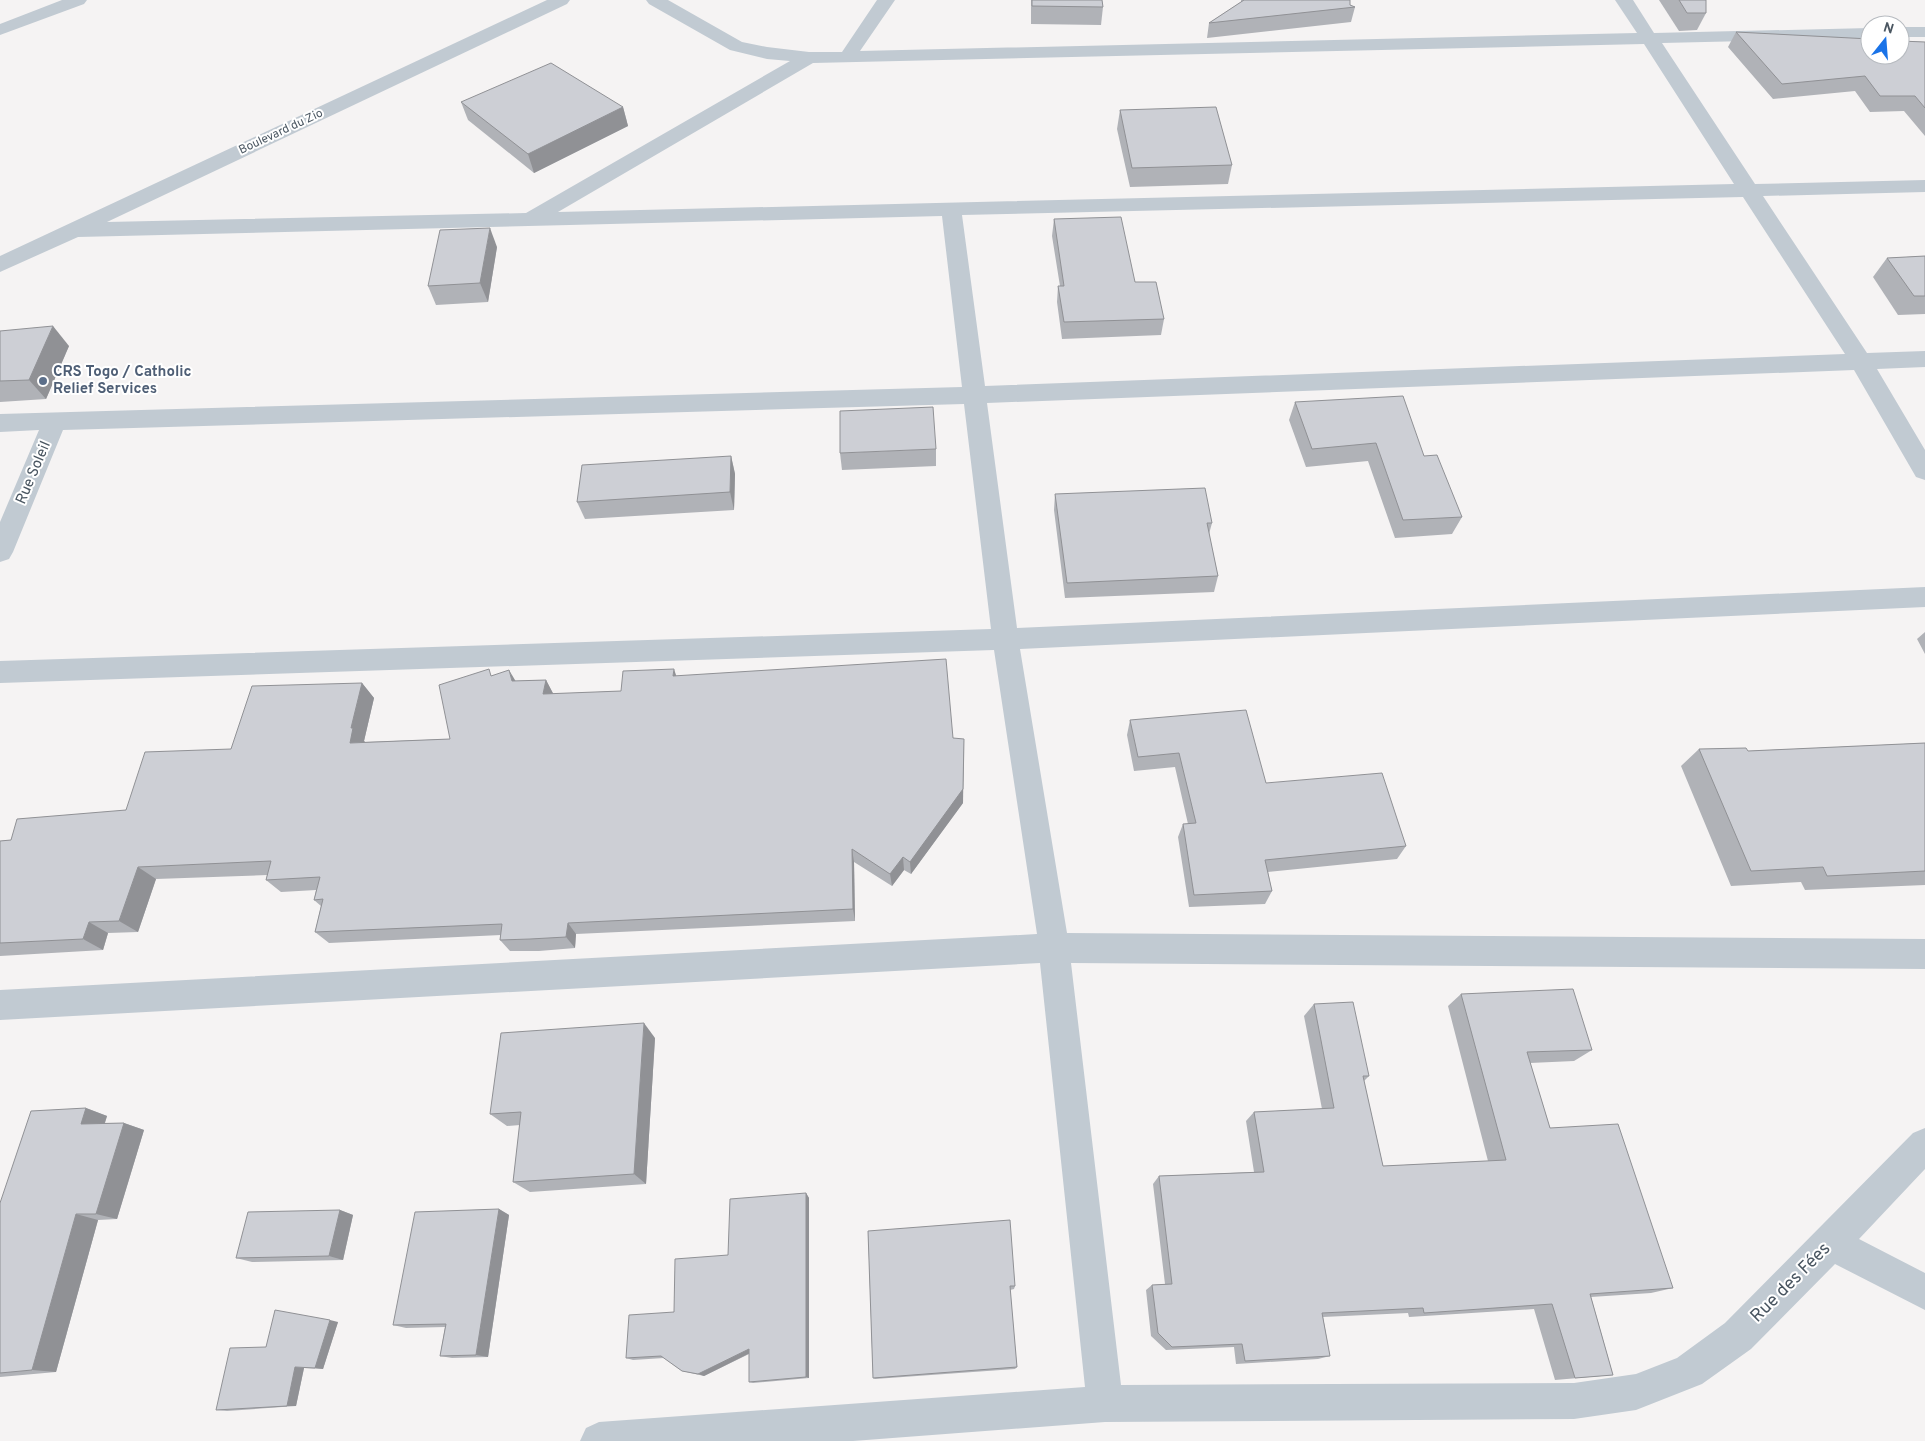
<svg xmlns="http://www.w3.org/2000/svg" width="1925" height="1441" font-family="Overpass,sans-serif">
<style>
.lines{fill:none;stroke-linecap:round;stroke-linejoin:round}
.minor{fill:#c1cad2;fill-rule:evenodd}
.wall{fill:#b0b2b7}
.shaded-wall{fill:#909195}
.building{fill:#cdcfd5;stroke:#909195}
.service-dot{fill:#5c6f8a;stroke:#fff;stroke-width:2}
.labels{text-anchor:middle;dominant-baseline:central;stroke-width:4;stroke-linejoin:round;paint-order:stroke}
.far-street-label{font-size:12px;fill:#4a5661;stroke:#fff}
.service-label{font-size:15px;font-weight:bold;fill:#4e5e75;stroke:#fff;text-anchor:start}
.street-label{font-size:15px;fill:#4a5661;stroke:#fff}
.near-street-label{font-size:18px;fill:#4a5661;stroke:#fff}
</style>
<rect width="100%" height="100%" fill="#f5f3f3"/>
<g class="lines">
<g class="minor">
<polygon points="62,0 87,0 84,4 0,35 0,24"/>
<path d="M547 0H570L567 4 107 222 526 213 790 61 767 59 730 50 649 4 646 0H668L742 42 767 47 809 52H842L877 0H895L860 51 1637 33 1615 0H1633L1654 33 1870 28V38L1662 43 1755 184 1925 180V192L1763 196 1867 353 1925 351V367L1877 369 1925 450V480L1916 477 1854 370 987 403 1017 628 1925 587V607L1020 649 1067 933 1925 939V969L1071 963 1121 1385 1574 1383 1636 1374 1677 1358 1725 1323 1913 1133 1925 1128V1169L1859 1239 1925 1273V1310L1835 1264 1751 1349 1702 1384 1636 1410 1574 1419 1105 1422 853 1441H580L586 1428 599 1422 1085 1387 1040 963 0 1020V990L1037 934 994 650 0 683V661L991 629 964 404 63 430 13 552 9 559 0 562V522L39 430 0 432V414L962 387 942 216 78 237 0 272V256ZM1644 44 1734 184 558 212 813 63ZM1743 197 1845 354 985 386 962 215Z"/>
<rect x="1900" y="27" width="25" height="10"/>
</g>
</g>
<g class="wall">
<polygon points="1031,0 1102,0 1103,7 1101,25 1031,24"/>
<polygon points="1241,0 1350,0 1350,5 1355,7 1351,22 1207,38 1209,23 1241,2"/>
<polygon points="1659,0 1706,0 1706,13 1697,30 1679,31"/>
<polygon points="1736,32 1925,42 1925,136 1904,111 1870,112 1855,91 1773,99 1728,47"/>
<polygon points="461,102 623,107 628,126 534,173 468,120"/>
<polygon points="1120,110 1232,165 1228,184 1130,187 1117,129"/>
<polygon points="1054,219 1135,282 1164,319 1161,335 1062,339 1057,302 1058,286 1060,286 1052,236"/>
<polygon points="497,247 488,302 436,305 428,286"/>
<polygon points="1925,256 1925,314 1898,315 1873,277 1887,258"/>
<polygon points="0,331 69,346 46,399 0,402"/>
<polygon points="1295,402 1424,456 1462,517 1452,534 1395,538 1368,461 1306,467 1289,420"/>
<polygon points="936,449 936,466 842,470 840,453"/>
<polygon points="731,456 735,474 734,510 585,519 577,502"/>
<polygon points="1055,494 1212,523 1209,534 1218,576 1214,592 1065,598 1054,510"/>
<polygon points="1925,632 1925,654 1917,639"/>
<polygon points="493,675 515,681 546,680 553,694 621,691 676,676 953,738 963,803 911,874 904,870 892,886 854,862 855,921 576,934 575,948 539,951 510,951 500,940 501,935 329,943 315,932 321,906 314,900 316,890 281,892 266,880 267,875 156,879 138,932 108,933 103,950 0,956 0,841 11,840 126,810 231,749 362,683 374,698 364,741 365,742 450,739"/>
<polygon points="1130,720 1266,783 1406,846 1397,859 1268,872 1272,891 1265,904 1189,907 1178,837 1183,824 1188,824 1175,767 1134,771 1127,735"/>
<polygon points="1925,743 1925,885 1805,890 1801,882 1731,886 1681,766 1699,749 1748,751"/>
<polygon points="1461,994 1592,1050 1574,1061 1530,1063 1550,1128 1673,1288 1651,1293 1591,1297 1613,1375 1555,1380 1534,1309 1409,1317 1408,1313 1323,1317 1330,1356 1318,1359 1236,1364 1234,1347 1166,1350 1151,1336 1146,1290 1152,1285 1165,1284 1153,1184 1159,1176 1254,1172 1246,1121 1254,1112 1322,1109 1304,1016 1314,1004 1369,1076 1364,1081 1383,1166 1488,1161 1448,1006"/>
<polygon points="655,1038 646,1184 530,1192 513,1182 520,1125 507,1126 490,1114"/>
<polygon points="86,1108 107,1116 105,1123 124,1123 144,1130 117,1219 98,1220 56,1372 0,1377 0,1203"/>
<polygon points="806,1193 809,1198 809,1378 753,1383 749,1382 749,1354 704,1376 682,1371 664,1358 633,1360 626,1358 674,1312 728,1255"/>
<polygon points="499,1209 509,1215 488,1357 452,1358 440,1356 445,1327 406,1328 393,1325"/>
<polygon points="340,1210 353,1215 343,1260 252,1262 236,1258"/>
<polygon points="868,1231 1015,1286 1014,1289 1010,1290 1017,1367 1015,1369 875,1379 873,1378"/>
<polygon points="338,1322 323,1369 304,1368 296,1406 227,1411 216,1410 266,1347"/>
</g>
<g class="shaded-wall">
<polygon points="623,107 628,126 534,173 528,154"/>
<polygon points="490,228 497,247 488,302 480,283"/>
<polygon points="53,326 69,346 46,399 29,380"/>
<polygon points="731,456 735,474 734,510 730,492"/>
<polygon points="674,669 679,684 673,676"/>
<polygon points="509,670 518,685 512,681"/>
<polygon points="546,680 554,695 543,694"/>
<polygon points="362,683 374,698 364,741 365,742 350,743 351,728"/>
<polygon points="964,739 963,803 911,874 910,862"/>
<polygon points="852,849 854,862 855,921 853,909"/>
<polygon points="903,857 904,870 892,886 890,874"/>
<polygon points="138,867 156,879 138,932 119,921"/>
<polygon points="89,922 108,933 103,950 83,939"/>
<polygon points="568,923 576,934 575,948 566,937"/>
<polygon points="644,1023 655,1038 646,1184 634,1174"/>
<polygon points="86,1108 107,1116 102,1131 81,1124"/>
<polygon points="124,1123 144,1130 117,1219 96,1214"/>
<polygon points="806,1193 809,1198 809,1378 806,1377"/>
<polygon points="499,1209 509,1215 488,1357 476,1355"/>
<polygon points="340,1210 353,1215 343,1260 329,1256"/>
<polygon points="76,1214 98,1220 56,1372 32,1370"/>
<polygon points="330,1320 338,1322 323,1369 315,1368"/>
<polygon points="749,1349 754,1351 704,1376 698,1374"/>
<polygon points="295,1367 304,1368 296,1406 287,1406"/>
</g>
<g class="building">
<polygon points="1032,0 1102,0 1103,7 1032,6"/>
<polygon points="1244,0 1350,0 1350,5 1355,7 1209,23"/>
<polygon points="1679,0 1706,0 1706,13 1687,13"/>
<polygon points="1736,32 1870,39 1870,55 1900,55 1900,41 1925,42 1925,108 1915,96 1880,96 1865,76 1782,84"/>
<polygon points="551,63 623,107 528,154 461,102"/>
<polygon points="1216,107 1232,165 1132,168 1120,110"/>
<polygon points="1121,217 1135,282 1156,282 1164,319 1064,322 1058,286 1064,286 1054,219"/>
<polygon points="490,228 480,283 428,286 440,230"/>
<polygon points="1925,256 1925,296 1914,296 1887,258"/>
<polygon points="53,326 29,380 0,381 0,331"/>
<polygon points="1403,396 1424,456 1437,455 1462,517 1403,520 1376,443 1312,449 1295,402"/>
<polygon points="933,407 936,449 840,453 840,411"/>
<polygon points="731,456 730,492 577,502 582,465"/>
<polygon points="1205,488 1212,523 1207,523 1218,576 1067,583 1055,494"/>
<polygon points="946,659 953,738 964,739 963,789 910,862 903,857 890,874 852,849 853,909 568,923 566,937 530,939 500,940 502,924 315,932 323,899 314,900 320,877 266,880 271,861 138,867 119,921 89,922 83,939 0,943 0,841 11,840 17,819 126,810 145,752 231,749 252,686 362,683 351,728 353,728 350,743 450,739 439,685 489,669 491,676 509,670 512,681 546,680 543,694 621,691 623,671 674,669 673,676"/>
<polygon points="1246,710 1266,783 1382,773 1406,846 1265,860 1272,891 1194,895 1183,824 1196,823 1179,753 1138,757 1130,720"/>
<polygon points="1925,743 1925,871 1827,876 1823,867 1751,871 1699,749 1746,748 1748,751"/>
<polygon points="1573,989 1592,1050 1527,1052 1550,1128 1618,1124 1673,1288 1590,1294 1613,1375 1575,1378 1552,1304 1424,1313 1423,1308 1322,1313 1330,1356 1245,1361 1242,1344 1172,1347 1158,1333 1152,1285 1172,1284 1159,1176 1264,1172 1254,1112 1334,1108 1314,1004 1353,1002 1369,1076 1363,1076 1383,1166 1506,1160 1461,994"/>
<polygon points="644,1023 634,1174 513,1182 521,1112 490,1114 501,1033"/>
<polygon points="86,1108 81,1124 124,1123 96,1214 76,1214 32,1370 0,1373 0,1203 31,1111"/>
<polygon points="806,1193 806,1377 749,1382 749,1349 698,1374 682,1371 661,1356 626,1358 629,1315 674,1312 675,1259 728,1255 730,1199"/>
<polygon points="499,1209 476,1355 440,1356 446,1324 393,1325 415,1212"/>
<polygon points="340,1210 329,1256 236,1258 248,1212"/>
<polygon points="1010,1220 1015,1286 1010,1286 1017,1367 873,1378 868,1231"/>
<polygon points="275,1310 330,1320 315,1368 295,1367 287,1406 216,1410 230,1348 266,1347"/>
</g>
<circle class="service-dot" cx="43" cy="381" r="5"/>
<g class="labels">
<g class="far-street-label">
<text transform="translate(281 132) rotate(-25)">Boulevard du Zio</text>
</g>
<g class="service-label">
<text x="53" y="372">CRS Togo / Catholic<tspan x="53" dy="17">Relief Services</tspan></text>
</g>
<g class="street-label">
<text transform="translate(34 473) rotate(-67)">Rue Soleil</text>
</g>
<g class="near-street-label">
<text transform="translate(1791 1283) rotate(-45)">Rue des Fées</text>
</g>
</g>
<g transform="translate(1885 40) rotate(17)"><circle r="24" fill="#ffffff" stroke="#b7bbc0"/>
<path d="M0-4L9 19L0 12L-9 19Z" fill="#1a73e8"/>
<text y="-8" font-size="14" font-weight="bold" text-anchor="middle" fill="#4a5661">N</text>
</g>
</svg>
